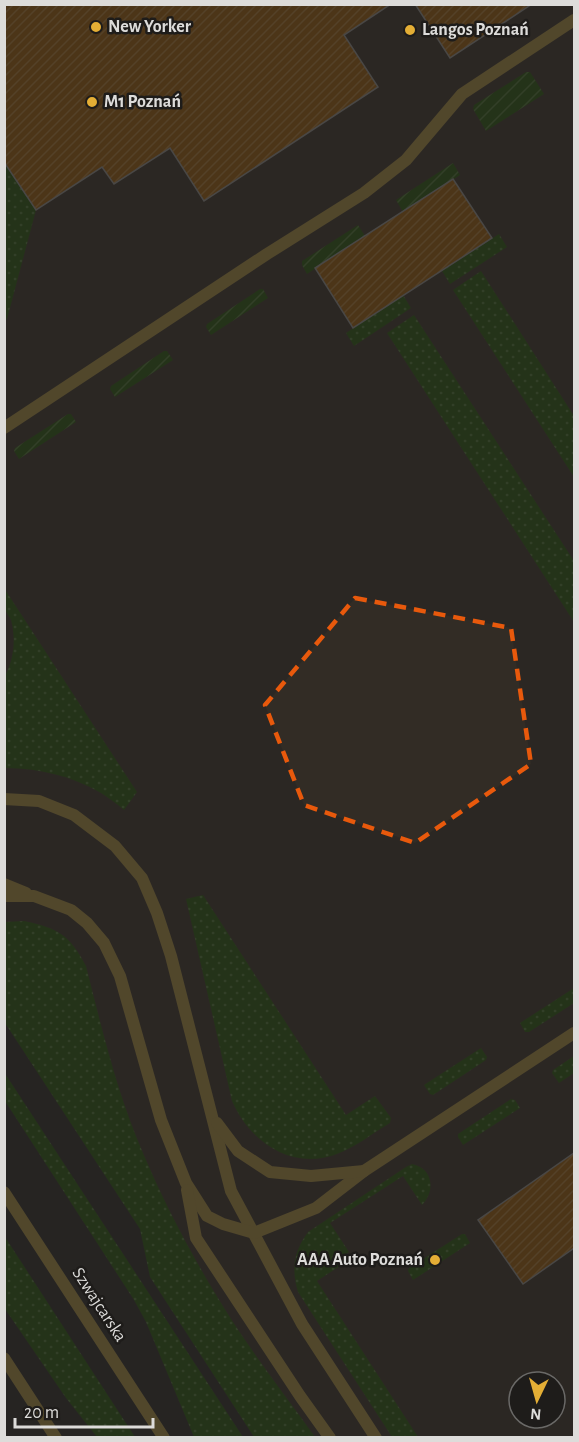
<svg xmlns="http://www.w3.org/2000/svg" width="579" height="1442" font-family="'Alegreya Sans',sans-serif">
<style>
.built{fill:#322c25;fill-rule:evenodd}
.grass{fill:url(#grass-dots)}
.garden{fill:url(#garden-furrows)}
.building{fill:url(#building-hatch);stroke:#73716f;stroke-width:1.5}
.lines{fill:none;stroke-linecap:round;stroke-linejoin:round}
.service{stroke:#857137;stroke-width:12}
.tertiary{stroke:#857137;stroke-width:12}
.marked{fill:none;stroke:#e8590c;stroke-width:4.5;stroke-dasharray:12 8;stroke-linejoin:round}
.poi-dot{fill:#e4ae35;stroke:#1e1c1a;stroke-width:2}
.labels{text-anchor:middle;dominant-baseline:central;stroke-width:5;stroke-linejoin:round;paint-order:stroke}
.poi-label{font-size:18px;font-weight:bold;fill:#dddcda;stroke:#1e1c1a;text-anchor:start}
.street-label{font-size:18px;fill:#dddcda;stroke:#1e1c1a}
</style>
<defs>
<pattern id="grass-dots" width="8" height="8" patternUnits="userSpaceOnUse" patternTransform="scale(1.5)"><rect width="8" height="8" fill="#23450e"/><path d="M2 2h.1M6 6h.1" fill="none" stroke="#425f30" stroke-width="1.8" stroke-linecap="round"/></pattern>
<pattern id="garden-furrows" width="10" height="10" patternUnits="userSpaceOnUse" patternTransform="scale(1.5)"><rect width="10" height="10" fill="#23450e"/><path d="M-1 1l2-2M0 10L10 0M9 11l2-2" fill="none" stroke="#425f30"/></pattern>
<pattern id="building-hatch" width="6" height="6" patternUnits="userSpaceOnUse" patternTransform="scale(1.5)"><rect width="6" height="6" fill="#7a4b0d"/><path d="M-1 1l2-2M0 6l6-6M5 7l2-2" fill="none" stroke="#8c6430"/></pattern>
</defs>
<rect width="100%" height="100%" fill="#272523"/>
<path class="built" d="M4 5H574V1437H300L5 996ZM519 1382H555V1418H519Z"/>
<g class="grass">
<polygon points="4,162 36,210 7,319 5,320"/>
<polygon points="499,234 507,247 450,284 442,271"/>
<polygon points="481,271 574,416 574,477 453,290"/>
<polygon points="403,295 411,308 354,346 346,333"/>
<polygon points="414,315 574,561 574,622 387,333"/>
<path d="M4 588 137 792 124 810C117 804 109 798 101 793 72 776 38 768 5 768V676C14 659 16 639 11 620 9 616 6 612 4 607 3 602 4 594 4 588Z"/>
<path d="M203 895 346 1115 375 1096 391 1118 390 1123C373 1133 356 1147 337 1154 292 1171 250 1142 232 1101L186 899Z"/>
<path d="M24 921C58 928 70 935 86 966 102 1029 117 1093 143 1153 168 1212 199 1269 233 1322 259 1362 288 1399 315 1437H254L150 1277 140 1229 5 1023V922Z"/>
<polygon points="574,988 574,1003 529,1032 525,1032 520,1023"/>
<polygon points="481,1048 487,1057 486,1060 433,1095 430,1094 424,1085"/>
<polygon points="574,1056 574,1073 559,1083 552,1073 553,1070"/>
<polygon points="4,1072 243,1437 194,1437 146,1322 134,1300 5,1101"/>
<polygon points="511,1099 515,1100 520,1108 463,1145 458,1137 458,1134"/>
<path d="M412 1164C433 1168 436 1191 422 1205L403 1176 330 1223 349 1252 343 1256 346 1262 317 1281 418 1437H392L298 1292C291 1269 294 1251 308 1232L406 1167Z"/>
<polygon points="462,1234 465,1234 470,1243 413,1280 408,1271 409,1268"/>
<polygon points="4,1237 5,1237 135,1437 97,1437 66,1398 5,1309"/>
</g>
<g class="garden">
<polygon points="526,72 530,72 544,94 486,131 473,109 474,105"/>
<polygon points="453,163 460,175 403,212 396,200"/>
<polygon points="358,225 365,236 307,274 302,265 302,261"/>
<polygon points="260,289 263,289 268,298 211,335 206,327 207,324"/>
<polygon points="164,351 167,351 173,360 115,397 110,389 111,386"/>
<polygon points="68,414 71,414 76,422 19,459 14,451 15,448"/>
</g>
<g class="building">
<polygon points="4,4 391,4 344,35 378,87 204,201 170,148 114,184 102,167 36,210 4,162"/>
<polygon points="415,4 532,4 450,58"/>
<polygon points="453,179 492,238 353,328 315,268"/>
<polygon points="574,1153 574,1248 523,1284 478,1220"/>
</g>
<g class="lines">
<g class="service">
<polyline points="4,428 267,254 364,193 406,160 462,94 574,20"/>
<polyline points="4,799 39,801 74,815 115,846 142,878 157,913 171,956 231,1191 302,1324 376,1438"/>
<polyline points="4,884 26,893"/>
<polyline points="4,896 34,896 71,910 87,923 104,943 120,976 161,1120 186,1183 207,1216 223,1224 254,1233 316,1208 364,1171 574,1033"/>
<polyline points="217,1123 238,1151 270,1172 311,1176 364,1171"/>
<polyline points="187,1190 196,1238 300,1396 330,1438"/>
</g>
<g class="tertiary">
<polyline points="4,1192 164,1438"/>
<polyline points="4,1358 56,1438"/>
</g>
</g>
<path d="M0 0H579V1442H0ZM355 598 511 628 531 764 415 843 304 805 265 705Z" fill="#272523" fill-opacity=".55" fill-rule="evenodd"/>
<path class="marked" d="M355 598 511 628 531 764 415 843 304 805 265 705Z"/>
<g class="poi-dot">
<circle cx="96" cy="27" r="6"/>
<circle cx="410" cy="30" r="6"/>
<circle cx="92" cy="102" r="6"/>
<circle cx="435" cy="1260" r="6"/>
</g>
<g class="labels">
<g class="poi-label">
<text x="108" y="27">New Yorker</text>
<text x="422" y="30">Langos Poznań</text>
<text x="104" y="102">M1 Poznań</text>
<text x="423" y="1260" text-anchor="end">AAA Auto Poznań</text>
</g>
<g class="street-label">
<text transform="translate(99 1305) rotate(57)">Szwajcarska</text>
</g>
</g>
<rect width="579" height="1442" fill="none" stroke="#dddcda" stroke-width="12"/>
<g transform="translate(537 1400) rotate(185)"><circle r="28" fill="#1e1c1a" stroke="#6a6967" stroke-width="1.5"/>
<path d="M0-4.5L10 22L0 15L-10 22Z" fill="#e4ae35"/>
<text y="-9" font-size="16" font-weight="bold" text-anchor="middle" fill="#dddcda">N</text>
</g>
<path d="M15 1418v9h138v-9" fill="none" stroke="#dddcda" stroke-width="3"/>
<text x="24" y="1418" font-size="18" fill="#dddcda" stroke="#1e1c1a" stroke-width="4.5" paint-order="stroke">20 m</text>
</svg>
